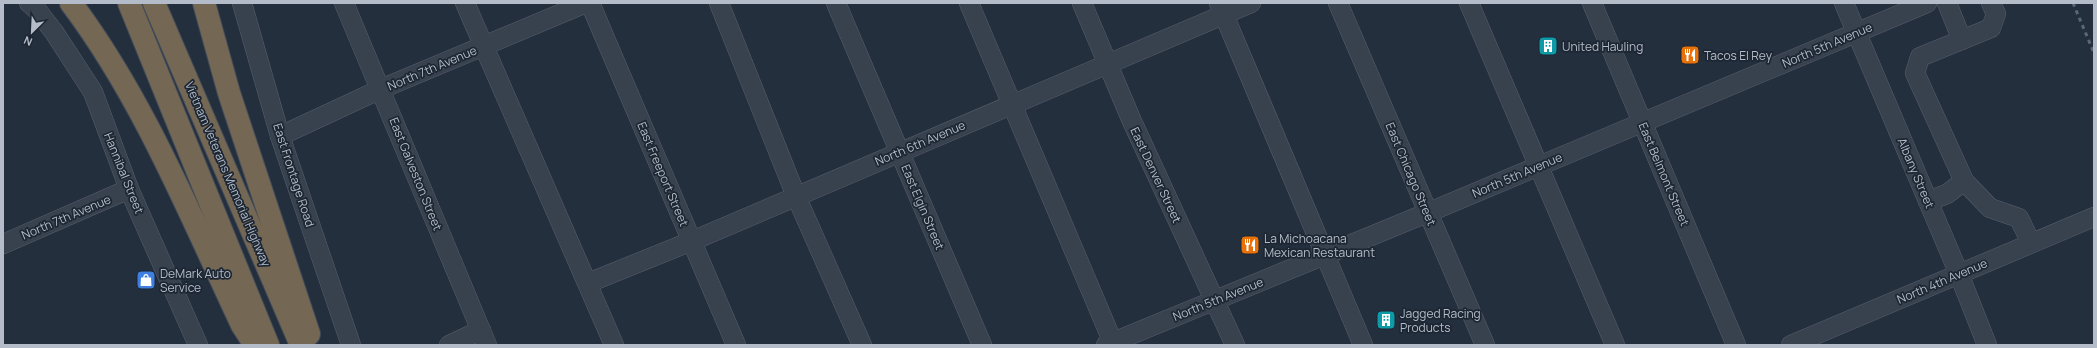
<svg xmlns="http://www.w3.org/2000/svg" width="2097" height="348" font-family="Manrope,sans-serif">
<style>
.lines{fill:none;stroke-linecap:round;stroke-linejoin:round}
.minor-casing{stroke:#565f6c;stroke-width:20}
.highway-casing{stroke:#434c59;stroke-width:24}
.minor{stroke:#38414e;stroke-width:19}
.highway{stroke:#746855;stroke-width:22}
.rail{stroke:#5a6575;stroke-width:3;stroke-dasharray:4 4;stroke-linecap:butt}
.labels{text-anchor:middle;dominant-baseline:central;stroke-width:3.5;stroke-linejoin:round;paint-order:stroke}
.street-label{font-size:12px;fill:#b4bcc9;stroke:#1d2633}
.poi-label{font-size:12px;fill:#b4bcc9;stroke:#1d2633;text-anchor:start}
</style>
<rect width="100%" height="100%" fill="#242f3e"/>
<g class="lines">
<g class="minor-casing">
<g id="minor">
<polyline points="29,3 37,10 54,32 93,92 129,189 198,345"/>
<polyline points="242,3 280,136 351,345"/>
<polyline points="344,3 487,345"/>
<polyline points="465,3 614,345"/>
<polyline points="590,3 736,345"/>
<polyline points="719,3 796,196 862,345"/>
<polyline points="836,3 982,345"/>
<polyline points="969,3 1114,345"/>
<polyline points="1082,3 1131,119 1235,345"/>
<polyline points="1219,3 1363,345"/>
<polyline points="1338,3 1485,345"/>
<polyline points="1469,3 1615,345"/>
<polyline points="1592,3 1736,345"/>
<polyline points="1844,3 1959,274 1987,345"/>
<polyline points="1947,3 1962,40"/>
<polyline points="1991,3 1996,14 1991,28 1920,57 1915,73 1964,181 1990,208 2019,218 2031,243"/>
<polyline points="280,136 381,89 586,3"/>
<polyline points="1928,201 1947,194 1964,181"/>
<polyline points="3,244 129,189"/>
<polyline points="588,283 692,241 1251,3"/>
<polyline points="449,345 481,330"/>
<polyline points="1106,345 1427,213 1927,3"/>
<polyline points="1791,345 2094,217"/>
</g>
</g>
<g class="highway-casing">
<g id="highway">
<path d="M71 3C144 100 190 215 242 325L255 345"/>
<polyline points="129,3 268,345"/>
<polyline points="154,3 301,345"/>
<polyline points="204,3 229,93 309,334"/>
</g>
</g>
<use href="#minor" class="minor"/>
<use href="#highway" class="highway"/>
<polyline class="rail" points="2073,3 2094,53"/>
</g>
<defs>
<g id="building-square" transform="scale(1)"><rect x="-9" y="-9" width="18" height="18" rx="4" fill="#0f9aa8" stroke="#1d2633"/><path d="M-4-6H4V6H1V3H-1V6H-4ZM-2.5-4.3h1.7v1.8h-1.7ZM.8-4.3h1.7v1.8H.8ZM-2.5-1h1.7V.8h-1.7ZM.8-1h1.7V.8H.8Z" fill="#fff"/></g>
<g id="restaurant-square" transform="scale(1)"><rect x="-9" y="-9" width="18" height="18" rx="4" fill="#e8710a" stroke="#1d2633"/><path d="M-5-6h1v4h1v-4h1v4h1v-4h1v5L-1.5 .5V6h-2V.5L-5-1ZM5-6V6H3V1.5H1.5Q1.5-4 5-6Z" fill="#fff"/></g>
<g id="shop-square" transform="scale(1)"><rect x="-9" y="-9" width="18" height="18" rx="4" fill="#3f7fe0" stroke="#1d2633"/><path d="M-5-2.5h2.3a2.7 3.5 0 0 1 5.4 0H5L5.5 6h-11ZM-1.5-2.5h3a1.5 2.3 0 0 0-3 0Z" fill="#fff"/></g>
</defs>
<g fill-rule="evenodd">
<use href="#building-square" x="1548" y="46"/>
<use href="#restaurant-square" x="1690" y="55"/>
<use href="#restaurant-square" x="1250" y="245"/>
<use href="#shop-square" x="146" y="280"/>
<use href="#building-square" x="1386" y="320"/>
</g>
<g class="labels">
<g class="street-label">
<text transform="translate(1827 45) rotate(-23)">North 5th Avenue</text>
<text transform="translate(432 68) rotate(-23)">North 7th Avenue</text>
<text transform="translate(920 143) rotate(-23)">North 6th Avenue</text>
<text transform="translate(124 173) rotate(68)">Hannibal Street</text>
<text transform="translate(1916 173) rotate(67)">Albany Street</text>
<text transform="translate(228 174) rotate(67)">Vietnam Veterans Memorial Highway</text>
<text transform="translate(416 174) rotate(68)">East Galveston Street</text>
<text transform="translate(663 174) rotate(67)">East Freeport Street</text>
<text transform="translate(1411 174) rotate(67)">East Chicago Street</text>
<text transform="translate(1664 174) rotate(67)">East Belmont Street</text>
<text transform="translate(294 175) rotate(72)">East Frontage Road</text>
<text transform="translate(1156 175) rotate(65)">East Denver Street</text>
<text transform="translate(1517 175) rotate(-23)">North 5th Avenue</text>
<text transform="translate(923 207) rotate(67)">East Elgin Street</text>
<text transform="translate(66 217) rotate(-23)">North 7th Avenue</text>
<text transform="translate(1942 281) rotate(-23)">North 4th Avenue</text>
<text transform="translate(1218 299) rotate(-22)">North 5th Avenue</text>
</g>
<g class="poi-label">
<text x="1562" y="46">United Hauling</text>
<text x="1704" y="55">Tacos El Rey</text>
<text x="1264" y="238">La Michoacana<tspan x="1264" dy="14">Mexican Restaurant</tspan></text>
<text x="160" y="273">DeMark Auto<tspan x="160" dy="14">Service</tspan></text>
<text x="1400" y="313">Jagged Racing<tspan x="1400" dy="14">Products</tspan></text>
</g>
</g>
<rect width="2097" height="348" fill="none" stroke="#b4bcc9" stroke-width="8"/>
<g transform="translate(32 32) rotate(204)" stroke="#1d2633" stroke-width="3" paint-order="stroke">
<path d="M0-3L7 15L0 10L-7 15Z" fill="#b4bcc9"/>
<text y="-6" font-size="11" font-weight="bold" text-anchor="middle" fill="#b4bcc9">N</text>
</g>
</svg>
